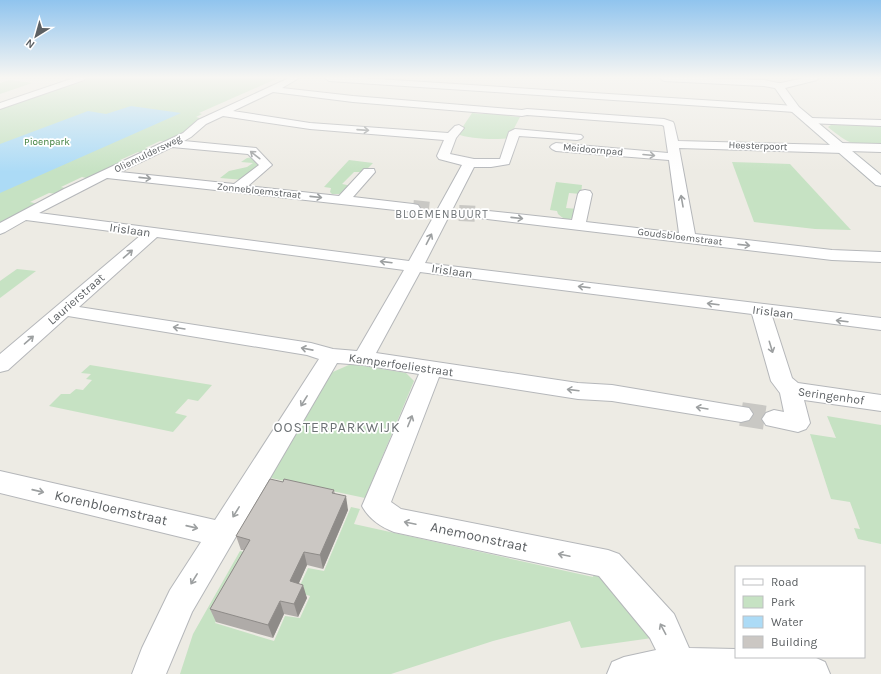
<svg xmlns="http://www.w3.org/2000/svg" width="881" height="674" font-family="Karla,sans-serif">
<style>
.green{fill:#c6e2c3}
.water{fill:#acdbf6}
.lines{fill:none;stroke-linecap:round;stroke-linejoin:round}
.street-tunnel-far1{stroke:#c9c8c4;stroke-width:16;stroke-dasharray:16 8;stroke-linecap:butt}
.street-tunnel{stroke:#c9c8c4;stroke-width:24;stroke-dasharray:24 12;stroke-linecap:butt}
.street-casing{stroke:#b5b7ba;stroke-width:2}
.secondary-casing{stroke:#b3b7ba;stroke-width:2}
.street{fill:#fff;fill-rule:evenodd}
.secondary{fill:#fff;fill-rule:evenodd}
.wall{fill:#afaba8}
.shaded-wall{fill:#8e8b88}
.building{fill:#cbc7c3;stroke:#8e8b88}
.oneway{stroke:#9da0a1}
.labels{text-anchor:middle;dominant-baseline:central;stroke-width:3.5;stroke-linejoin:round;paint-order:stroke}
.far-park-label{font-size:10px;fill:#40803e;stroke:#fff}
.far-street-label{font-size:10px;fill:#5c6063;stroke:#fff}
.far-neighbourhood-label{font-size:11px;letter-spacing:1px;fill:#6d7275;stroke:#fff}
.street-label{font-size:12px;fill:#5c6063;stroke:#fff}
.quarter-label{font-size:14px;letter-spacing:1px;fill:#6d7275;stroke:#fff}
.near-street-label{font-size:14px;fill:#5c6063;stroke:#fff}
</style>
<rect width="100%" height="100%" fill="#edebe4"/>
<g class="green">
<polygon points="89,78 278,78 199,113 202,114 196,117 203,119 183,134 168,142 160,141 145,148 152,149 145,153 138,152 120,160 127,161 90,179 82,177 61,187 68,189 57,194 49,193 30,202 38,204 0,224 0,109"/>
<polygon points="10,80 32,83 0,94 0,83"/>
<path d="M485 111 510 114 509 116 520 117 509 138C499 140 467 139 458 134L472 113 483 114Z"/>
<path d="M831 125 881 126V146C853 145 850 145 828 127Z"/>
<polygon points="254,157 262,165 244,180 220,178 229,171 247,167 253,163 241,162 247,158"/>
<path d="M349 160 373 163 364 172H354L342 184 352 186C343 194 344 194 332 194L330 192 331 188 324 187Z"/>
<polygon points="732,162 790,164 851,230 815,229 754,222"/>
<path d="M556 182 582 185 581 194 569 193 566 208 578 209C574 220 567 223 558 214L557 211 550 210Z"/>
<polygon points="17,269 36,271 0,298 0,281"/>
<polygon points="351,364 406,373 414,381 365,498 266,477 326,375"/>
<polygon points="90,365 212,385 198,401 188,399 175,413 187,416 173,432 49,406 61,394 70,394 76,389 83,390 92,380 86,379 91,374 81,373"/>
<polygon points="827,416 881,425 881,544 858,539 854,528 860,529 850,502 831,499 810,434 836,438"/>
<polygon points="351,507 360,509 354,524 593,577 595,568 652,638 581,648 570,621 493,641 391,674 180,674 193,634 240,551 253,554 215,623 274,641 285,616 300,618 310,596 297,592 308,568 324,571"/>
</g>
<polygon class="water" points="131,106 181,113 0,193 0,144 88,111 106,114"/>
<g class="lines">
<g class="street-tunnel-far1">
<polyline points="413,208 432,210"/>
<polyline points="459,213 479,214"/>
</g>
<polyline class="street-tunnel" points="741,414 774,419"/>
<g class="street-casing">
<g id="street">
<polygon points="74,78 85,78 84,80 0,109 0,103"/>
<path d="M289 78H299L282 88 353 96 522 110 527 109 664 119 673 122 674 124 678 141 835 145 840 143 881 144V152L848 151 843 153 679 148 695 234 832 250 881 252V262L832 260 479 218 474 217 472 214 474 211 479 210 572 220 578 194 580 191 585 190 590 191 592 194 586 222 679 233 669 160 556 151 552 149 550 147 552 145 556 143 668 153 664 126 662 125 527 115 522 116 353 102 273 92 233 111 310 123 448 133 455 126 459 125 464 128 456 138 450 154 474 159H500L509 132 515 129 581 135 583 137 581 139 577 140 519 136 509 164 491 167H474L425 263 881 318V330L772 316 792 378 798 383 881 395V411L804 400 810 423 806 429 798 432 766 425 762 419 766 413 774 410 784 412 780 393 771 381 752 314 420 272 376 353 578 383 612 385 749 408 753 414 749 420 741 422 612 401 578 399 439 377 391 502 401 509 608 550 619 554 674 614 689 648 736 649V657H814L825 662 830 674H607L612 662 624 657 656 650 650 638 599 576 394 532C381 527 369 519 362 506L419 374 363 365 337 363 192 612 166 674H132L142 648 170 590 201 542 0 493V471L215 520 319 359 307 355 68 316 8 370 0 372V354L141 235 26 220 5 232 0 234V223L64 189 183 133 198 120ZM223 116 310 129 444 140 437 156 439 159 462 165 409 261 39 213 107 178 413 212 418 211 420 208 418 205 413 204 353 197 375 172 374 169H364L339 196 248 186 272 165 256 148 184 141 191 137 206 124ZM172 147 248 154 259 165 234 184 120 172ZM157 237 404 270 357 351 333 349 311 343 79 307Z"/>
<polygon points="325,78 362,78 795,106 800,109 795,112 329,81"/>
<polygon points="660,78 707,78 764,80 783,84 785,86 780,89 764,86 664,81"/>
<polygon points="811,118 881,120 881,126 807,123 806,121 807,119"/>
</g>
</g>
<g class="secondary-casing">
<polygon id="secondary" points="804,78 819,78 817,80 785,88 799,107 881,175 881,186 876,185 791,111 775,88 776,84"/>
</g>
<use href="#street" class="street"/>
<use href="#secondary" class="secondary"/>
</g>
<polygon class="wall" points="283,482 334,490 335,494 348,510 323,569 307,565 299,583 307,598 298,617 284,614 273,638 216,622 210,609 244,550 241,550 236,536"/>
<g class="shaded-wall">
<polygon points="346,496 348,510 323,569 320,555"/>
<polygon points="304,552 307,565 294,594 290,581"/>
<polygon points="303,585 307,598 298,617 294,604"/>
<polygon points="280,601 284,614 273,638 268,625"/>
</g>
<polygon class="building" points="270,479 283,482 284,479 334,490 332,493 346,496 320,555 304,552 290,581 303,585 294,604 280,601 268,625 210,609 250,540 236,536"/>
<defs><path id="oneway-shaft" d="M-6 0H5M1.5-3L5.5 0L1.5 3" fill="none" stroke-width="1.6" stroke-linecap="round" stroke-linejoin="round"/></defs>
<g class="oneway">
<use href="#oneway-shaft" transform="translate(363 130) rotate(4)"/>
<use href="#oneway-shaft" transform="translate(255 155) rotate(-142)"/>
<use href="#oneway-shaft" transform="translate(649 155) rotate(5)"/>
<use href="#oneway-shaft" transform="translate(145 178) rotate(6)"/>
<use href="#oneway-shaft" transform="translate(316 197) rotate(6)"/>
<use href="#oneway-shaft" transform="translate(682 201) rotate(-100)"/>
<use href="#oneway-shaft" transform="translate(517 218) rotate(6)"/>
<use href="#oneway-shaft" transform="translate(429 239) rotate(-63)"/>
<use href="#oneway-shaft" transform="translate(744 245) rotate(6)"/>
<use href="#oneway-shaft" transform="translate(128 254) rotate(-41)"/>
<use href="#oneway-shaft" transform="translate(386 262) rotate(-173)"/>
<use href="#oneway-shaft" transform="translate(584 287) rotate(-173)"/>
<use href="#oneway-shaft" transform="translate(713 304) rotate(-173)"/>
<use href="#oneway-shaft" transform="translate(842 321) rotate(-173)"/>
<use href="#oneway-shaft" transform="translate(179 328) rotate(-171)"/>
<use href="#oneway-shaft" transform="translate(29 340) rotate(-41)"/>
<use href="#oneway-shaft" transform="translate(771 347) rotate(73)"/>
<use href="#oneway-shaft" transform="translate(307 349) rotate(-169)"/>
<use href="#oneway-shaft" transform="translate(573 390) rotate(-173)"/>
<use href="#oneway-shaft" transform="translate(304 401) rotate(122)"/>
<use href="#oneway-shaft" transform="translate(702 408) rotate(-171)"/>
<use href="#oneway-shaft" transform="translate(410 421) rotate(-68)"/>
<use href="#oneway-shaft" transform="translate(38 491) rotate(13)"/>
<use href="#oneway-shaft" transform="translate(236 512) rotate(122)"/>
<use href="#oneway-shaft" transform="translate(410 523) rotate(-168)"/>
<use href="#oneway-shaft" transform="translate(192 527) rotate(13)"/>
<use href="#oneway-shaft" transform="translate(564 555) rotate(-168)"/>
<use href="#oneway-shaft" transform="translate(194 579) rotate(122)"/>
<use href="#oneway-shaft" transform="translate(663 629) rotate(-118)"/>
</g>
<linearGradient id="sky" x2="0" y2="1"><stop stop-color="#90c4ee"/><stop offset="0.45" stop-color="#f7f6f3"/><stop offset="1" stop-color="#f7f6f3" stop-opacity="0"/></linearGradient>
<rect width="881" height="172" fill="url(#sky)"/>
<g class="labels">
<g class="far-park-label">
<text x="47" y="142">Pioenpark</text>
</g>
<g class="far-street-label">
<text transform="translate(758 146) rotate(2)">Heesterpoort</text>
<text transform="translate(593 150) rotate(5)">Meidoornpad</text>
<text transform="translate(148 154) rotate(-26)">Oliemuldersweg</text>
<text transform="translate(259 191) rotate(6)">Zonnebloemstraat</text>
<text transform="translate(680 237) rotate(7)">Goudsbloemstraat</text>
</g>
<g class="far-neighbourhood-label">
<text x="442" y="214">BLOEMENBUURT</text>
</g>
<g class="street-label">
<text transform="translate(130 230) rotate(8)">Irislaan</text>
<text transform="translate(452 271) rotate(8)">Irislaan</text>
<text transform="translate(76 299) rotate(-41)">Laurierstraat</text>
<text transform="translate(773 312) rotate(7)">Irislaan</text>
<text transform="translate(401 365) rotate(8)">Kamperfoeliestraat</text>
<text transform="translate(831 396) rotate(8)">Seringenhof</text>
</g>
<g class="quarter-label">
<text x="337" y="427">OOSTERPARKWIJK</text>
</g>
<g class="near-street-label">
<text transform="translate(111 508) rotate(13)">Korenbloemstraat</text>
<text transform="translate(479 537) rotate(12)">Anemoonstraat</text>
</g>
</g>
<rect x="735" y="566" width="130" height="92" fill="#ffffff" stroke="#bebfc1"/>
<rect x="743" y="579" width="20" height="6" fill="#ffffff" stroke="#bebfc1"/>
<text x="771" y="586" font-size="12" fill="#5c6063">Road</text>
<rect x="743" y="596" width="20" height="12" fill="#c6e2c3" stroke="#bebfc1"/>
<text x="771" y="606" font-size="12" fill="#5c6063">Park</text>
<rect x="743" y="616" width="20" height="12" fill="#acdbf6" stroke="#bebfc1"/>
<text x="771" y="626" font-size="12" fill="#5c6063">Water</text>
<rect x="743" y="636" width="20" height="12" fill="#cbc7c3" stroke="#bebfc1"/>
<text x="771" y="646" font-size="12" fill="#5c6063">Building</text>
<g transform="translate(36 36) rotate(217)" stroke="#ffffff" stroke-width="3" paint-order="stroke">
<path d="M0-3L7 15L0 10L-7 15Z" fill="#5c6063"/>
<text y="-6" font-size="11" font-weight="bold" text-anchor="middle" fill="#5c6063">N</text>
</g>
</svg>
